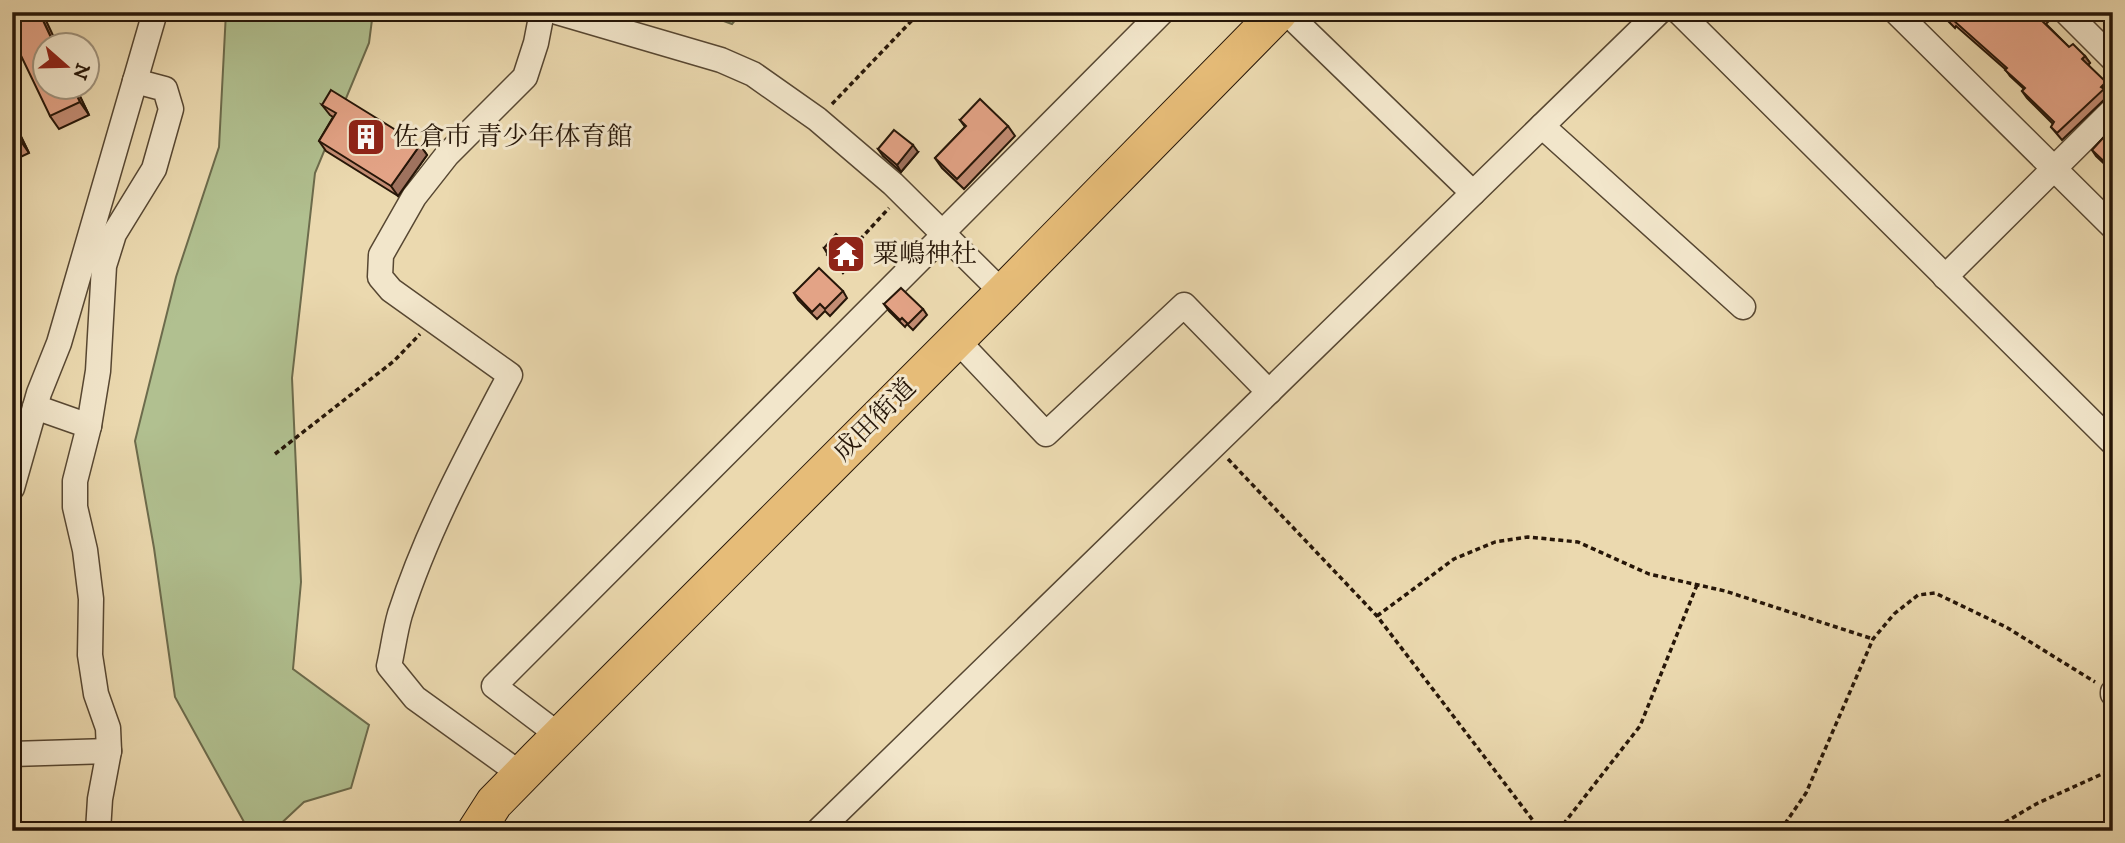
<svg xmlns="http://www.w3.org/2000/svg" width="2125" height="843" font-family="'IM FELL DW Pica','Noto Serif JP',serif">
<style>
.green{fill:#b1c090;stroke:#6c6b4c;stroke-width:2}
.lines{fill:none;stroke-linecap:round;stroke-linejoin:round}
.minor-casing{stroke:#574732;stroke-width:27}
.highway-casing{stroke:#261608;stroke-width:39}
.path{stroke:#261608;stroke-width:3.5;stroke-dasharray:5 3.5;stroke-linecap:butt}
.minor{stroke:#f2e6cb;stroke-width:24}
.highway{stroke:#e6bc78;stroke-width:37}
.wall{fill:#c38c73;stroke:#261608;stroke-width:2}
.shaded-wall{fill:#9f725e;stroke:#261608;stroke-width:2}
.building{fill:#e3a386;stroke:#261608;stroke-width:2}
.labels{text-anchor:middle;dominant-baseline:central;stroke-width:6;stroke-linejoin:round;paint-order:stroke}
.poi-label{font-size:26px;fill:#261608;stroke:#f2e6cb;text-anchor:start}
.street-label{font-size:26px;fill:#261608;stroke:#f2e6cb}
</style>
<rect width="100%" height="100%" fill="#ebd9af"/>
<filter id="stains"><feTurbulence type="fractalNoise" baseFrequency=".00286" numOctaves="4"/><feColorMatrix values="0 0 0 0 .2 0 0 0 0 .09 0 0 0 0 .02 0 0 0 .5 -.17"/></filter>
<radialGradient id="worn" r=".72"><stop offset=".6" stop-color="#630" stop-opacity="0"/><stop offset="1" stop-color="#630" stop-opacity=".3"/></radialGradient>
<g class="green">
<polygon points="226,12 373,12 369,43 315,173 292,378 301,582 293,669 369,725 351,788 304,802 273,831 249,831 175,697 154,548 135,441 176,277 219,147"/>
<polygon points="699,12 742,12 732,24"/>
</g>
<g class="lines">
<g class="minor-casing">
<g id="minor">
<polyline points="557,12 721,60 753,74 817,119 893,184 1003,293"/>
<polyline points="1286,12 1473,193"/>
<polyline points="1679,12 2113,443"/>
<polyline points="1896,12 2113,227"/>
<polyline points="2066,12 2113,59"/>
<polyline points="1542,126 1743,307"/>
<polyline points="1945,277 2113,110"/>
<polyline points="955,338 1046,434 1184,305 1269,392"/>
<polyline points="35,407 89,426"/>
<polyline points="12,488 39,393 59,343 155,12"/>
<polyline points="2113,692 2113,694"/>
<polyline points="560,736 494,686 939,240 947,228 1162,12"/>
<polyline points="12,754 109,751"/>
<path d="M522 775 415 698 389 666C393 649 395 631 400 614 427 530 469 453 510 375L391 290 380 277 381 255 414 197 447 155 525 77 536 43 542 12"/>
<polyline points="98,831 100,799 109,751 108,728 96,694 90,655 91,599 85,550 75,507 75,481 89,426 98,371 104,266 114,234 154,169 171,109 165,89 135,81"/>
<polyline points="818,831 1659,12"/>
</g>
</g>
<g class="highway-casing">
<polyline id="highway" points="476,831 494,803 538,758 1003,293 1279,12"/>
</g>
<g class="path">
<polyline points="832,104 920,12"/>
<polyline points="854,246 889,208"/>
<polyline points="275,454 394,361 420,334"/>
<polyline points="1228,459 1377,616 1541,831"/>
<polyline points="1377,616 1454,559 1495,542 1528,537 1578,542 1649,574 1725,591 1873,639"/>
<polyline points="1558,831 1640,726 1697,585"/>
<polyline points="1780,831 1806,793 1873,639 1894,614 1918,595 1935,593 2006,627 2095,682"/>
<polyline points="1990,831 2038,803 2113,769"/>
</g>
<use href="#minor" class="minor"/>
<use href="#highway" class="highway"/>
</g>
<g class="wall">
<polygon points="1939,12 2040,12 2048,22 2046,24 2069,47 2085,56 2090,63 2088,65 2111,89 2106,93 2108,96 2062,140 2051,127 2053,124 2027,98 2022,91 2024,89 2010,76 2005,69 1956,26 1955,28"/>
<polygon points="46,88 76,88 89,115 59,129 50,116"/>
<polygon points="322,105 420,145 427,155 398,196 326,151 319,141 333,117 330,115"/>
<polygon points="12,118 29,153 12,161"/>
<polygon points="960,120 1008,126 1015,136 964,189 942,168 935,158 965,127"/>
<polygon points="2113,127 2113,172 2096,156 2092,150"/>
<polygon points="878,149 918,152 901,172 883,156"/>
<polygon points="824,248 853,250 858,257 843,273 832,262"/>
<polygon points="843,291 847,298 830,316 825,311 817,319 798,300 794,293"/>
<polygon points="884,304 923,309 927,315 913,330 907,324 905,327 889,311"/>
</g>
<g class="shaded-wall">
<polygon points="39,12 42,12 58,46 55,46"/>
<polygon points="2085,56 2090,63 2087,66 2082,59"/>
<polygon points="2106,82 2111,89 2106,93 2101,87"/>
<polygon points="73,88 76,88 89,115 80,102"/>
<polygon points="12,118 29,153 20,140 12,124"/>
<polygon points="420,145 427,155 398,196 391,186"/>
<polygon points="913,145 918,152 901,172 897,165"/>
<polygon points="853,250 858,257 843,273 839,266"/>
</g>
<g class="building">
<polygon points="12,12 39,12 55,46 46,46 46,88 73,88 80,102 50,116 12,37"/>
<polygon points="1941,12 2040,12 2044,15 2040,19 2069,47 2073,44 2085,56 2082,59 2106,82 2101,87 2104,89 2057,133 2051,127 2054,122 2022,91 2025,88 2005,70 2007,68 1952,19 1950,21"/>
<polygon points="331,90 420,145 391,186 319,141 336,113 322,105"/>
<polygon points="980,99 1008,126 957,179 935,158 966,126 960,120"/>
<polygon points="12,124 20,140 12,144"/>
<polygon points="2113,127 2113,170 2092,150"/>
<polygon points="894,130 913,145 897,165 878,149"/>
<polygon points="836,234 853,250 839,266 827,255 829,253 824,248"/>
<polygon points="819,268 843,291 825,309 820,304 812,312 794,293"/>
<polygon points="901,288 923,309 908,324 902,318 900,320 884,304"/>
</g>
<defs>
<g id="building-square" transform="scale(2.0125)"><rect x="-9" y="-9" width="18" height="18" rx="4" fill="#8f2418" stroke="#f2e6cb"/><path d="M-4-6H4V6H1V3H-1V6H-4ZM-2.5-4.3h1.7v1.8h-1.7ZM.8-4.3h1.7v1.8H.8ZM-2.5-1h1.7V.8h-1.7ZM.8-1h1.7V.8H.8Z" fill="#fff"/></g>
<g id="temple-square" transform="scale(2.0125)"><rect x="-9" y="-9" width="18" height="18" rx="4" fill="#8f2418" stroke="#f2e6cb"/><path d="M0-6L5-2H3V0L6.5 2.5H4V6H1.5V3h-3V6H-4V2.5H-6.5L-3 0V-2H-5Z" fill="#fff"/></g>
</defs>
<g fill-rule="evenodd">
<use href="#building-square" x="366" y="137"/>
<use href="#temple-square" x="846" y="254"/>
</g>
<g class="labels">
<g class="poi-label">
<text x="393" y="137">佐倉市 青少年体育館</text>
<text x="873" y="254">粟嶋神社</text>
</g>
<g class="street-label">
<text transform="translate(875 420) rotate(-45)">成田街道</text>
</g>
</g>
<rect width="2125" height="843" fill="none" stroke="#ebd9af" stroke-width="42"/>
<rect x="14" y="14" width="2097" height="815" fill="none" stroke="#261608" stroke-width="3.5"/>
<rect x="21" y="21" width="2083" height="801" fill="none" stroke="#261608" stroke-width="2"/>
<g transform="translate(66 66) rotate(110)"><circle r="33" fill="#f2e6cb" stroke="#a0937d" stroke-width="2"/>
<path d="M0-5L12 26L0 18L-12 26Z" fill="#8f2418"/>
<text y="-10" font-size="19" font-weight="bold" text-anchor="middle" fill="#261608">N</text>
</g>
<rect width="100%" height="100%" filter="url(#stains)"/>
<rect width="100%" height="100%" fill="url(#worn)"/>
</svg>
